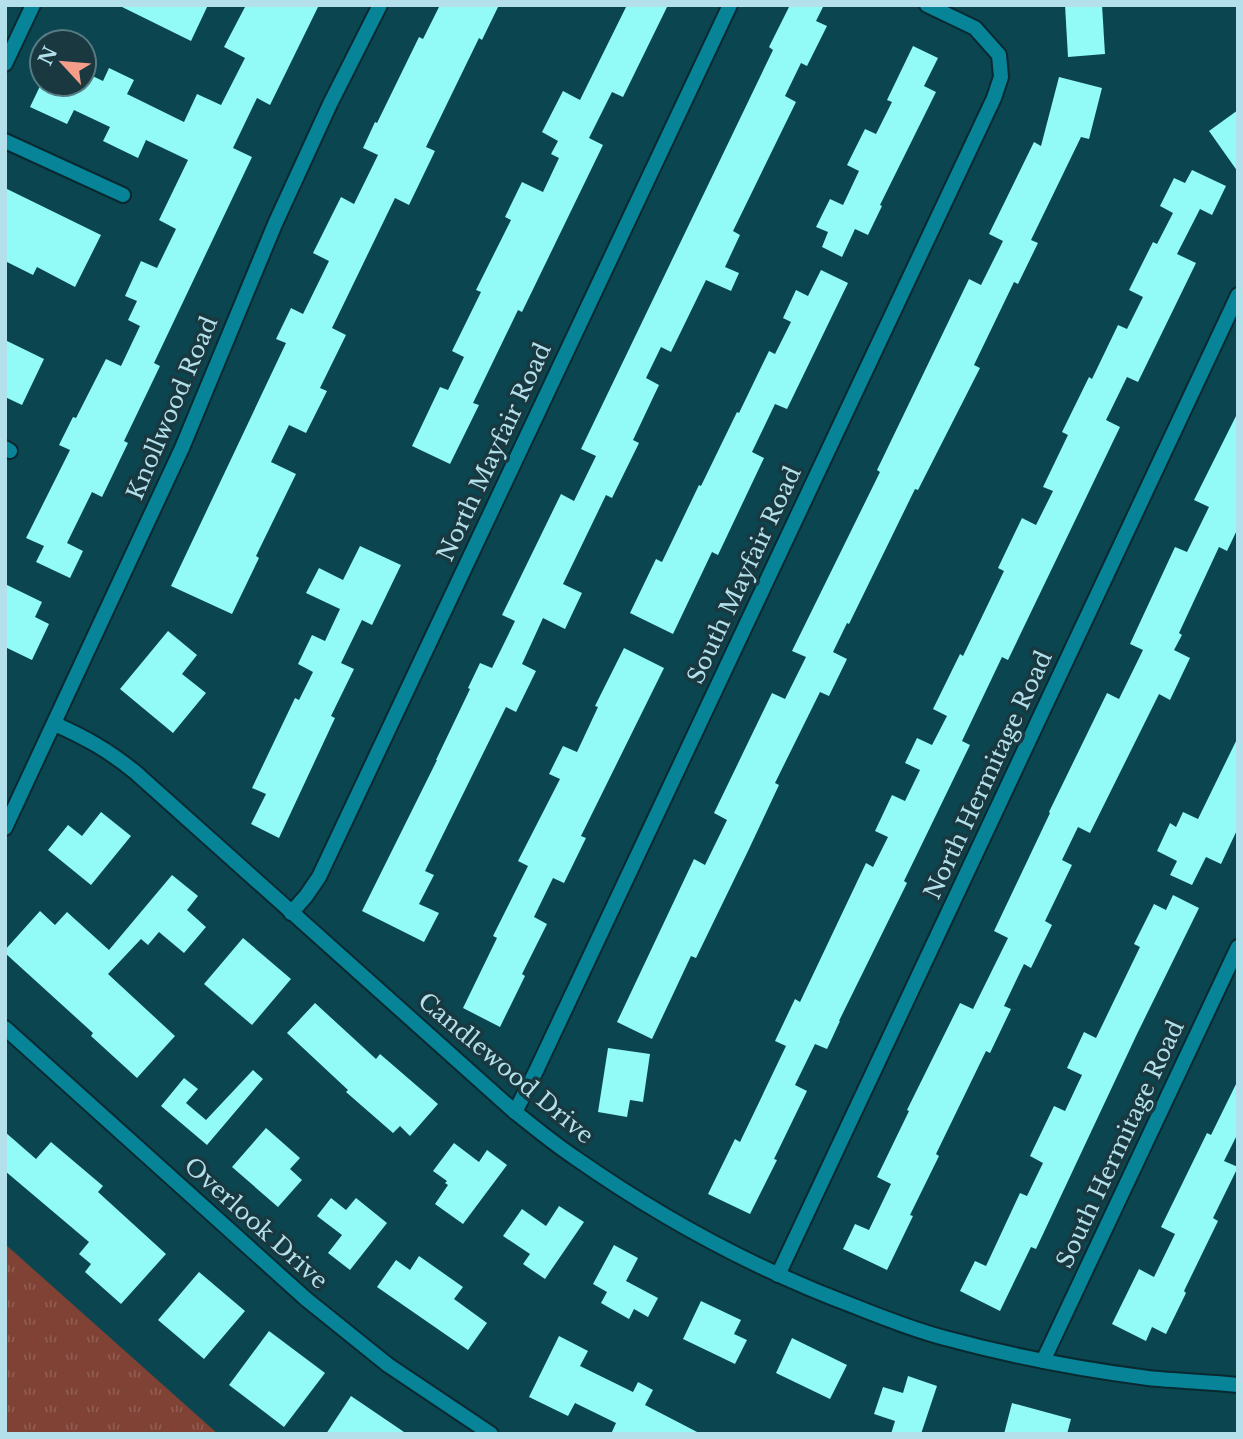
<svg xmlns="http://www.w3.org/2000/svg" width="1243" height="1439" font-family="'Libre Baskerville',serif">
<style>
.grass{fill:url(#grass-tufts)}
.building{fill:#92faf7}
.lines{fill:none;stroke-linecap:round;stroke-linejoin:round}
.street-casing{stroke:#082930;stroke-width:18}
.street{stroke:#078498;stroke-width:14}
.labels{text-anchor:middle;dominant-baseline:central;stroke-width:7;stroke-linejoin:round;paint-order:stroke}
.street-label{font-size:23px;fill:#b3e0eb;stroke:#19383f}
</style>
<defs>
<pattern id="grass-tufts" width="24" height="20" patternUnits="userSpaceOnUse" patternTransform="scale(1.75)"><rect width="24" height="20" fill="#804234"/><path d="M3 7l-1-3M5 7V3M7 7l1-3M15 17l-1-3M17 17v-4M19 17l1-3" fill="none" stroke="#905d52"/></pattern>
</defs>
<rect width="100%" height="100%" fill="#0b4550"/>
<polygon class="grass" points="5,1244 218,1434 5,1434"/>
<g class="building">
<polygon points="118,5 208,5 191,41"/>
<polygon points="246,5 319,5 270,105 257,98 233,148 252,157 154,363 160,366 124,441 128,443 102,497 92,492 67,543 83,551 70,578 36,562 44,546 26,538 70,450 59,445 73,417 76,418 106,359 121,366 140,326 128,320 137,301 125,296 141,261 157,268 176,229 159,220 188,160 146,140 138,158 103,141 110,127 74,110 67,124 30,107 41,84 84,84 84,72 103,81 109,68 134,80 127,94 184,122 197,94 221,105 245,58 224,47"/>
<polygon points="440,5 499,5 482,40 479,38 426,147 435,151 409,205 395,198 332,328 346,335 320,388 327,391 306,433 289,425 271,462 296,474 256,556 259,558 232,614 171,586 286,343 276,339 291,308 303,314 329,261 313,253 341,197 354,204 378,155 363,148 375,122 377,123 419,37 423,39"/>
<polygon points="627,5 668,5 623,97 612,92 589,138 603,145 522,312 518,310 473,403 479,405 450,464 412,446 440,387 448,390 464,357 452,351 481,292 476,290 511,220 505,217 522,182 543,192 559,158 551,154 558,141 542,132 563,91 580,100"/>
<polygon points="790,5 824,5 816,21 827,26 807,66 801,63 785,96 796,102 733,231 740,235 725,267 739,273 731,291 706,280 671,352 661,347 646,378 659,385 633,440 639,443 612,498 606,495 563,584 582,593 565,629 543,618 522,664 536,671 516,712 506,707 425,871 434,875 419,904 439,913 424,942 362,911 437,760 436,760 470,689 468,688 480,663 492,668 515,621 502,615 561,494 574,501 596,456 581,449 773,50 769,47"/>
<polygon points="1065,5 1102,5 1105,54 1068,57"/>
<polygon points="913,46 938,58 924,86 936,92 880,205 882,206 868,235 855,229 842,257 822,247 828,232 816,227 830,199 843,205 859,171 847,165 865,129 876,134 892,102 887,100"/>
<polygon points="1059,77 1102,88 1089,139 1081,137 1031,240 1038,243 1018,284 1014,282 974,365 980,368 918,490 915,489 849,624 847,623 833,652 847,659 829,696 820,692 775,783 779,785 748,851 696,958 691,956 652,1039 617,1022 694,859 705,865 727,820 714,813 772,693 785,699 806,657 792,651 880,472 877,470 969,279 981,285 1003,241 989,234 1034,142 1041,146"/>
<polygon points="1238,110 1238,172 1209,131"/>
<polygon points="1192,170 1226,186 1212,215 1200,209 1177,254 1196,263 1138,382 1127,377 1106,420 1120,427 1008,660 1002,657 962,741 970,745 904,881 907,883 839,1021 840,1021 827,1049 815,1044 795,1085 807,1091 774,1159 777,1160 750,1214 708,1194 735,1139 740,1142 786,1046 775,1041 795,999 800,1002 866,863 873,867 888,837 875,831 892,795 905,801 920,770 905,763 917,738 932,745 947,716 933,709 960,654 963,656 1004,571 998,568 1022,518 1036,525 1053,491 1043,487 1068,435 1062,432 1089,377 1092,379 1118,325 1127,329 1143,297 1129,290 1153,242 1157,244 1173,213 1160,206 1174,178 1185,183"/>
<polygon points="5,188 101,235 75,287 37,267 33,275 5,261"/>
<polygon points="821,270 848,283 787,409 775,404 752,452 764,458 718,555 712,552 673,634 630,613 656,559 662,562 699,485 701,486 737,412 739,413 769,351 775,354 791,322 783,318 796,290 808,296"/>
<polygon points="5,340 44,359 22,405 5,397"/>
<polygon points="1238,412 1238,528 1227,551 1219,547 1179,633 1182,635 1174,650 1190,658 1170,700 1159,694 1090,833 1078,827 1062,860 1072,865 1045,921 1052,925 1031,968 1024,964 1004,1006 1011,1009 990,1053 986,1051 936,1154 939,1156 910,1215 913,1216 887,1270 843,1249 855,1224 869,1230 891,1184 877,1177 909,1111 907,1110 960,1003 973,1009 1008,938 994,931 1050,813 1049,812 1107,693 1119,699 1143,650 1130,644 1175,547 1187,552 1209,507 1194,500"/>
<polygon points="360,546 401,565 372,625 362,620 341,663 354,669 331,716 335,718 279,838 251,824 266,794 252,788 295,698 299,700 313,672 298,664 312,635 325,641 340,609 306,593 319,568 343,580"/>
<polygon points="5,584 42,602 35,617 49,624 32,660 5,647"/>
<polygon points="168,631 197,655 182,674 206,693 173,733 120,689"/>
<polygon points="624,648 664,668 581,836 586,838 564,883 553,878 534,917 547,924 522,974 525,976 500,1027 463,1008 497,938 493,936 528,866 518,861 560,779 549,774 563,746 577,752 598,707 595,706"/>
<polygon points="1238,737 1238,828 1221,864 1206,857 1192,885 1170,875 1177,861 1157,851 1170,823 1176,827 1183,812 1198,819"/>
<polygon points="101,812 131,836 91,885 48,850 68,825 82,836"/>
<polygon points="172,875 198,896 187,910 206,927 184,953 159,932 148,945 141,939 108,974 175,1036 137,1078 91,1036 93,1033 5,953 5,950 40,911 55,925 67,912 109,950"/>
<polygon points="1173,895 1199,908 1137,1034 1036,1249 1031,1247 1000,1311 960,1291 975,1261 986,1266 1020,1193 1027,1196 1043,1163 1030,1156 1054,1106 1065,1111 1082,1075 1067,1068 1084,1032 1096,1038 1140,947 1134,944 1154,904 1166,910"/>
<polygon points="243,938 291,979 252,1025 204,984"/>
<polygon points="315,1003 376,1059 380,1054 438,1104 410,1136 400,1126 393,1133 346,1092 348,1090 287,1033"/>
<polygon points="608,1048 650,1054 643,1102 630,1100 627,1117 598,1112"/>
<polygon points="253,1070 263,1079 207,1145 161,1106 184,1078 198,1089 186,1103 206,1120"/>
<polygon points="1238,1080 1238,1133 1224,1161 1238,1167 1213,1218 1218,1221 1184,1291 1186,1293 1166,1334 1152,1327 1146,1341 1112,1324 1139,1269 1154,1277 1175,1234 1161,1227 1207,1133 1211,1135"/>
<polygon points="266,1128 300,1158 290,1169 302,1180 278,1207 232,1167"/>
<polygon points="5,1132 36,1159 51,1142 103,1186 98,1192 166,1254 121,1304 85,1272 91,1264 79,1254 89,1242 5,1171"/>
<polygon points="454,1143 479,1162 487,1150 507,1165 463,1224 435,1204 448,1185 445,1183 447,1181 433,1171"/>
<polygon points="331,1198 346,1210 356,1198 387,1223 350,1270 328,1253 342,1235 317,1216"/>
<polygon points="559,1206 584,1222 545,1279 523,1264 530,1254 503,1236 522,1209 546,1226"/>
<polygon points="614,1245 638,1258 626,1281 658,1298 648,1317 634,1309 629,1319 601,1303 607,1292 593,1284"/>
<polygon points="419,1256 463,1287 454,1299 487,1323 468,1350 377,1287 396,1260 410,1270"/>
<polygon points="199,1272 245,1311 204,1359 158,1320"/>
<polygon points="701,1301 741,1320 734,1334 747,1340 735,1364 683,1339"/>
<polygon points="269,1331 325,1373 284,1427 229,1385"/>
<polygon points="559,1336 588,1351 580,1366 633,1392 638,1382 653,1390 645,1405 701,1434 611,1434 616,1423 575,1403 568,1416 529,1397"/>
<polygon points="792,1338 847,1365 830,1399 776,1373"/>
<polygon points="908,1376 937,1386 921,1434 891,1434 895,1421 874,1414 883,1387 903,1393"/>
<polygon points="351,1396 407,1434 326,1434"/>
<polygon points="1012,1403 1071,1419 1067,1434 1004,1434"/>
</g>
<g class="lines">
<g class="street-casing">
<g id="street">
<polyline points="5,64 33,5"/>
<polyline points="5,141 123,195"/>
<polyline points="5,448 10,451"/>
<path d="M55 724C86 738 108 750 135 772L515 1112C534 1127 553 1143 574 1157 661 1218 755 1269 854 1306 884 1318 914 1330 945 1338 1011 1356 1079 1369 1148 1378 1177 1381 1208 1382 1238 1385"/>
<polyline points="5,828 182,448 275,224 330,104 380,5"/>
<polyline points="291,913 306,896 319,877 730,5"/>
<polyline points="5,1028 306,1299 388,1365 491,1434"/>
<polyline points="515,1112 536,1071 994,98 1001,77 999,55 975,28 927,5"/>
<polyline points="778,1275 1238,295"/>
<polyline points="1043,1361 1238,947"/>
</g>
</g>
<use href="#street" class="street"/>
</g>
<g class="labels">
<g class="street-label">
<text transform="translate(172 408) rotate(-67)">Knollwood Road</text>
<text transform="translate(494 452) rotate(-65)">North Mayfair Road</text>
<text transform="translate(744 575) rotate(-65)">South Mayfair Road</text>
<text transform="translate(988 775) rotate(-65)">North Hermitage Road</text>
<text transform="translate(506 1068) rotate(40)">Candlewood Drive</text>
<text transform="translate(1120 1144) rotate(-65)">South Hermitage Road</text>
<text transform="translate(256 1223) rotate(42)">Overlook Drive</text>
</g>
</g>
<rect width="1243" height="1439" fill="none" stroke="#b3e0eb" stroke-width="14"/>
<g transform="translate(63 63) rotate(296)"><circle r="33" fill="#19383f" stroke="#577b84" stroke-width="2"/>
<path d="M0-5L12 26L0 18L-12 26Z" fill="#f49e8a"/>
<text y="-10" font-size="19" font-weight="bold" text-anchor="middle" fill="#b3e0eb">N</text>
</g>
</svg>
